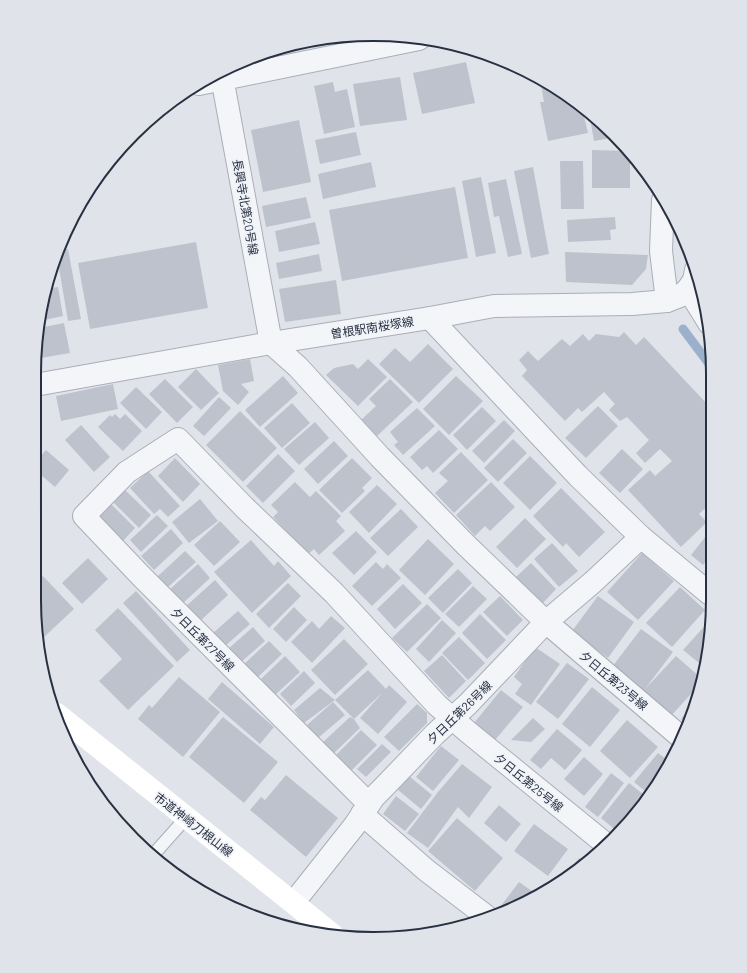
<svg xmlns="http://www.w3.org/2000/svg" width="747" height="973" font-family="Barlow,'Noto Sans JP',sans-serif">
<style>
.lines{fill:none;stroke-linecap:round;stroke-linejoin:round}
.stream{stroke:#9ab0cb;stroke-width:9}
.building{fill:#bdc2cd}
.lane-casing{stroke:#a9aeb8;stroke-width:14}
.street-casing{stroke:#a9aeb8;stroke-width:24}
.lane{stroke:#f3f5f8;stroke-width:12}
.street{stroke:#f3f5f8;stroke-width:22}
.secondary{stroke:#fff;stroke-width:22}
.labels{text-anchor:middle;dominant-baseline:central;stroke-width:3.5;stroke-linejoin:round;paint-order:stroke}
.street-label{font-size:12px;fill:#283042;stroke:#f0f3f7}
.rim{fill:none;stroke:#283042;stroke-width:2}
</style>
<rect width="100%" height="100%" fill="#e0e4ea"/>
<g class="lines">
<polyline class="stream" points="683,329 710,365"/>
</g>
<g class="building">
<polygon points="466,62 475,103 422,114 413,73"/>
<polygon points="400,77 407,120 360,126 353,84"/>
<polygon points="540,79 562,91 582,108 588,133 548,141 540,102 544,102"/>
<polygon points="333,82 335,92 347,89 355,127 324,134 314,86"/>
<polygon points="589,113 614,134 617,137 594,141"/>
<polygon points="299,120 311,182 263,192 251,130"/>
<polygon points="356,132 361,155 320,164 315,140"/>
<polygon points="592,150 628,151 630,153 630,188 592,188"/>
<polygon points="560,161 583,161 584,209 561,209"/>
<polygon points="371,162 376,187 323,199 318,174"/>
<polygon points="533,167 549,254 531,258 514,171"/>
<polygon points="481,177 496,253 476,257 462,181"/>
<polygon points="506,179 522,254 508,257 499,216 494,217 488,183"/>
<polygon points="455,187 468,258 342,281 329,210"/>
<polygon points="306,197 311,218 266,227 262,206"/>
<polygon points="615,217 616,229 610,230 611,240 568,242 567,220"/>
<polygon points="315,222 320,244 279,252 275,231"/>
<polygon points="196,242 208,308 90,329 78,263"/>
<polygon points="68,249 81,319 68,321 57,256 59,251"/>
<polygon points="565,252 648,255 646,269 632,285 566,282"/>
<polygon points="319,254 322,271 279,279 276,263"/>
<polygon points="53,266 56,278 48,280 52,269"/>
<polygon points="336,280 341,314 285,322 279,289"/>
<polygon points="58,287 63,316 40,321 45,289"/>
<polygon points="64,323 70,353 35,359 39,328"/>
<polygon points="624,332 636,345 644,337 710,407 710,504 699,514 707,522 681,547 628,490 650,470 655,476 672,461 660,449 645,463 636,453 649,440 627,417 620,421 609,410 615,404 604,392 582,412 578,408 565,421 522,376 527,370 519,360 528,351 538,361 562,339 570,346 583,334 589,341 596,334 619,337"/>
<polygon points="428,344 453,369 419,403 379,364 395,348 410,362"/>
<polygon points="250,359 254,381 241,384 249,392 238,405 223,391 218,365"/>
<polygon points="368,359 387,377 358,406 326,375 334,368 353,364 358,369"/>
<polygon points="196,369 219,393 201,410 178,387"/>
<polygon points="283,376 298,393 260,427 245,410"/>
<polygon points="456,376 483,401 449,435 423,409"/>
<polygon points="165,379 193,407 177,423 149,394"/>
<polygon points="390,379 413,402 377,436 361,420 376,406 369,399"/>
<polygon points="113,384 118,409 61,421 56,396"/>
<polygon points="136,387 162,412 146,429 120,403"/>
<polygon points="219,397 231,408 204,436 193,426"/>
<polygon points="292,403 310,423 282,448 264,428"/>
<polygon points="598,406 618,426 586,458 565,438"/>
<polygon points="482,407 496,421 467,450 453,435"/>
<polygon points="417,408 435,426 403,455 394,445 398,442 390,432"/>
<polygon points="240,411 277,448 243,482 206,445"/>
<polygon points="115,414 120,419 125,414 142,431 123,451 98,427 110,415 112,417"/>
<polygon points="504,420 515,431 484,463 472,451"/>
<polygon points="315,422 329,438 299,465 284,449"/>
<polygon points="81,425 110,457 94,472 65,440"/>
<polygon points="439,430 458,449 433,473 427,466 422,470 410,457"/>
<polygon points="513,439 527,453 498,482 484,468"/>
<polygon points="334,441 348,456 318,484 304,469"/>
<polygon points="622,449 643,469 620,493 599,473"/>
<polygon points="46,450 69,470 55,487 34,469 34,463"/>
<polygon points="461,452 488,480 454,513 435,493 448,481 439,473"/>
<polygon points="278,454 295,471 263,503 246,486"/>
<polygon points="530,456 557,483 530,510 503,483"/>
<polygon points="175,458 200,484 183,502 158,476"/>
<polygon points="352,458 372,478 362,488 365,491 342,513 319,490"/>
<polygon points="34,470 41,479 34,485"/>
<polygon points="148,471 180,506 168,517 160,509 154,514 130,488"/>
<polygon points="295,482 310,497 316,491 341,516 336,521 345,531 319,555 314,549 308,554 273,517 278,512 271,505"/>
<polygon points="491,482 515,507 490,531 485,526 475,536 456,515"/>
<polygon points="377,485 397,504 369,533 349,512"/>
<polygon points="561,488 605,532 579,557 566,543 563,547 533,516"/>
<polygon points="125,490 151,515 139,528 113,502"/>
<polygon points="200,499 218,521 189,543 172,522"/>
<polygon points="111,504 135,528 123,541 99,517"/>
<polygon points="401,509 418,527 388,556 370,538"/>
<polygon points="157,515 168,526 141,552 130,540"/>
<polygon points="525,518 546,539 517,568 496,547"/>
<polygon points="220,521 240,542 214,566 194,545"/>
<polygon points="171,529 183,543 154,570 141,556"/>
<polygon points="356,531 377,552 354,575 332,553"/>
<polygon points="710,531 710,557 703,565 691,555"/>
<polygon points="428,539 454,564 425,595 399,570"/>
<polygon points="251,540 274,566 278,561 291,576 252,613 214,572"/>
<polygon points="552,543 578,571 559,587 534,559"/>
<polygon points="185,551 196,562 168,587 157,577"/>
<polygon points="642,553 674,581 638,620 607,592"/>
<polygon points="88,558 108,579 82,604 62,583"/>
<polygon points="376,562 383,569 387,564 401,578 372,606 352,586"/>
<polygon points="531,563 556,589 543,603 516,577"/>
<polygon points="710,563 710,573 705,569"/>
<polygon points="198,564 210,578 182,604 169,590"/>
<polygon points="458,569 472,583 443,613 428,598"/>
<polygon points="43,576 74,609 43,638 38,633 34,600 35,595 34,594 34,584"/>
<polygon points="215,580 228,595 198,623 184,608"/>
<polygon points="288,583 301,596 269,628 256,614"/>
<polygon points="403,584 422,603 395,629 377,609"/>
<polygon points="473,586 487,599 459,627 445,614"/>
<polygon points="680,587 705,610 672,647 646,623"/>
<polygon points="136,591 190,650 177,662 123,603"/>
<polygon points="500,596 523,620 507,636 483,612"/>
<polygon points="598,596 634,622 608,658 572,631"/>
<polygon points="427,604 441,618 407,652 392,638"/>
<polygon points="294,607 307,620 286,642 273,629"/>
<polygon points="118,608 174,666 128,710 99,681 122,659 95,630"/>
<polygon points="238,611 250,624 224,647 213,633"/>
<polygon points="480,614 506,640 487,659 462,633"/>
<polygon points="331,616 345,628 312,663 291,642 312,621 319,629"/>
<polygon points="442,620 456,633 429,662 416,649"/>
<polygon points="710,620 710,644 704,667 683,650"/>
<polygon points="253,627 265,641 240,663 228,649"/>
<polygon points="641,629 673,652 645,689 676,656 701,678 699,685 671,716 644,691 612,667"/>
<polygon points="459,637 485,663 468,680 442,653"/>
<polygon points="344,639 368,664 335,695 311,670"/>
<polygon points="269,641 282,654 257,678 244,664"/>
<polygon points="535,647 560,664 531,705 515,694 522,684 514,677"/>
<polygon points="442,655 466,681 449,698 424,671"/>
<polygon points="285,656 300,672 275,695 261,679"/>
<polygon points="567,663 589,679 558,719 536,702"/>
<polygon points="368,670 386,689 389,685 407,702 378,734 360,718 383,692 354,719 335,700"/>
<polygon points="304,671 315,683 291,706 280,694"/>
<polygon points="179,677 220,712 183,757 138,719 149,705 152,708"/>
<polygon points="222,682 274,727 260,744 208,699"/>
<polygon points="592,687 620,710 590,747 562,724"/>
<polygon points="320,688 335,700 304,723 294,710"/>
<polygon points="501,690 523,707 495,740 474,723"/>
<polygon points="333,702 345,715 318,738 307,725"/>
<polygon points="417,704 427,713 427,723 399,751 384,737"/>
<polygon points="694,704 690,717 688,725 681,719"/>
<polygon points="223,717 278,762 244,803 189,757"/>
<polygon points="350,717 354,719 360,728 334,753 323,742"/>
<polygon points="533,718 545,729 531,742 511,740"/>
<polygon points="627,720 658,747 630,778 600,751"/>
<polygon points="557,729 582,750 565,770 551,758 541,769 530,760"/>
<polygon points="361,730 377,745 350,772 335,756"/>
<polygon points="382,744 391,752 366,777 357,769"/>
<polygon points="441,746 459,760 433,791 416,777"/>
<polygon points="658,753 670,762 656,788 650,795 634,782"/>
<polygon points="584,757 603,774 584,796 564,779"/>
<polygon points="462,764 492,787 469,818 458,807 428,848 407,833 438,792"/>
<polygon points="611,773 624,783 598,817 585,807"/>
<polygon points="286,775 338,818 306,857 250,810 261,797 265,800"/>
<polygon points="409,776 432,795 421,809 398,790"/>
<polygon points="629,783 648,798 619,833 601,818"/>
<polygon points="396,796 419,814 405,831 383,814"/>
<polygon points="499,805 521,824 506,842 484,823"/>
<polygon points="457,818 503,858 475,891 428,851"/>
<polygon points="534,824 568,849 548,876 514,851"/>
<polygon points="579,858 585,863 562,882 561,882"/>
<polygon points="519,882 536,894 497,911"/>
</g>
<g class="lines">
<g class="lane-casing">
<polyline id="lane" points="153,855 186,818"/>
</g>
<g class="street-casing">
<g id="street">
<polyline points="221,72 271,343 298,367 380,457 466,545 546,622 682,738"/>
<polyline points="199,84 419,39"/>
<polyline points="663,200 661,251 667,301"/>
<polyline points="688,289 709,323"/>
<polyline points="430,318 578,476 641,537 710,594"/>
<polyline points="35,385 271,343 430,318 494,306 632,304 667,301 680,296 688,289 694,280 696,270"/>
<polyline points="369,804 141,576 84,516 127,472 178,439 244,507 334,593 437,705 468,732 607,845"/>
<polyline points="362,814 426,870 486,916"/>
<polyline points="294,902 355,825 374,797 382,789 435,734 468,704 546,622 593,582 641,537"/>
</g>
</g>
<use href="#lane" class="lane"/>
<use href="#street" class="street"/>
<polyline class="secondary" points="57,714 332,934"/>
</g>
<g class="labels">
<g class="street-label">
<text transform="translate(246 207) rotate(80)">長興寺北第20号線</text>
<text transform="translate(372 327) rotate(-9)">曽根駅南桜塚線</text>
<text transform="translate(203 639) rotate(45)">夕日丘第27号線</text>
<text transform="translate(614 680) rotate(40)">夕日丘第23号線</text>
<text transform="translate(459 712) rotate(-44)">夕日丘第26号線</text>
<text transform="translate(529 782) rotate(39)">夕日丘第25号線</text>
<text transform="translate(194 824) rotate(38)">市道神崎刀根山線</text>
</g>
</g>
<path d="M0 0H747V973H0ZM373 41H374A332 332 0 0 1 706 373V600A332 332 0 0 1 374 932H373A332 332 0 0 1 41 600V373A332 332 0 0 1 373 41Z" fill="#e0e3e9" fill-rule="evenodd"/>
<path class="rim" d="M373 41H374A332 332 0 0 1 706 373V600A332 332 0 0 1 374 932H373A332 332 0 0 1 41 600V373A332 332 0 0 1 373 41Z"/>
</svg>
